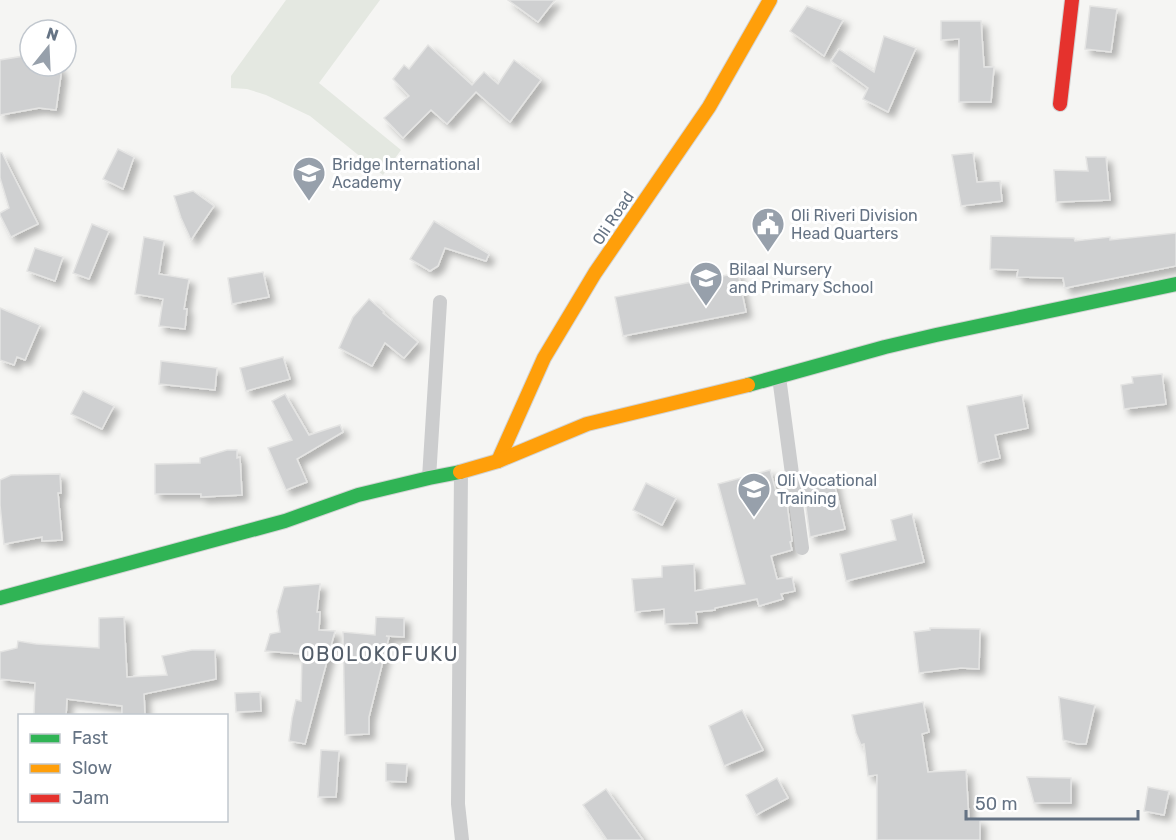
<svg xmlns="http://www.w3.org/2000/svg" width="1176" height="840" font-family="Rubik,sans-serif">
<style>
.green{fill:#e4e8e1}
.building{fill:#cfd0d1;stroke:#e4e4e3;stroke-width:1.5;filter:url(#shadow)}
.lines{fill:none;stroke-linecap:round;stroke-linejoin:round}
.fast-casing{stroke:#d2d3d3;stroke-width:16}
.slow-casing{stroke:#d2d3d3;stroke-width:16}
.jam-casing{stroke:#d2d3d3;stroke-width:16}
.lane{stroke:#cccdce;stroke-width:14}
.fast{stroke:#30b455;stroke-width:14}
.slow{stroke:#ff9f0a;stroke-width:14}
.jam{stroke:#e5322d;stroke-width:14}
.labels{text-anchor:middle;dominant-baseline:central;stroke-width:6;stroke-linejoin:round;paint-order:stroke}
.poi-label{font-size:16px;fill:#657384;stroke:#fff;text-anchor:start}
.street-label{font-size:16px;fill:#657384;stroke:#fff}
.quarter-label{font-size:20px;letter-spacing:1.5px;fill:#535d69;stroke:#fff}
</style>
<defs>
<filter id="shadow"><feDropShadow dx="5.5" dy="5.5" stdDeviation="3" flood-color="#0004"/></filter>
</defs>
<rect width="100%" height="100%" fill="#f5f5f3"/>
<polygon class="green" points="286,0 380,0 319,83 401,150 383,175 310,116 266,95 247,89 231,88 231,76"/>
<g class="building">
<polygon points="508,0 555,0 538,22"/>
<polygon points="807,6 843,20 824,56 790,31"/>
<polygon points="1090,6 1117,9 1111,52 1085,49"/>
<polygon points="941,21 981,21 984,67 994,67 991,102 959,102 959,39 941,40"/>
<polygon points="884,36 916,48 888,112 863,99 868,88 831,61 839,49 874,72"/>
<polygon points="428,45 472,85 484,72 498,84 514,60 541,80 510,122 476,92 447,124 431,110 403,138 384,118 409,96 393,79 404,65 409,69"/>
<polygon points="30,55 30,66 59,66 61,75 56,110 39,108 0,115 0,60"/>
<polygon points="118,149 134,157 123,189 103,179"/>
<polygon points="0,153 2,153 38,224 11,237 0,215 0,213 9,208 0,178"/>
<polygon points="973,153 977,182 1000,181 1002,201 961,206 952,155"/>
<polygon points="1086,157 1106,157 1110,200 1056,202 1054,170 1088,171"/>
<polygon points="193,191 214,206 191,240 181,218 174,196"/>
<polygon points="434,221 489,254 486,261 445,248 438,266 430,271 410,259"/>
<polygon points="92,224 109,231 89,279 73,273"/>
<polygon points="1176,233 1176,266 1065,288 1063,278 1017,277 1018,270 990,269 991,236 1074,238 1075,241 1110,237 1110,240"/>
<polygon points="144,237 164,241 159,274 189,279 184,309 187,309 185,329 159,326 163,299 135,294"/>
<polygon points="35,248 63,257 55,281 27,271"/>
<polygon points="263,272 269,297 232,304 228,278"/>
<polygon points="738,273 746,312 623,336 615,297"/>
<polygon points="369,299 384,312 383,313 418,342 404,358 385,343 372,366 339,348 353,317"/>
<polygon points="0,308 40,325 25,360 17,357 14,365 0,360"/>
<polygon points="283,357 290,379 246,391 240,368"/>
<polygon points="161,361 217,368 215,390 159,384"/>
<polygon points="1162,374 1166,404 1124,409 1121,385 1133,383 1132,377"/>
<polygon points="83,391 114,406 102,429 71,414"/>
<polygon points="285,394 309,435 340,425 343,432 297,459 307,482 286,490 268,448 292,440 272,401"/>
<polygon points="1022,395 1028,428 995,435 1000,458 978,463 967,406"/>
<polygon points="227,450 237,450 237,458 240,457 242,495 201,497 201,494 155,494 155,464 200,463 200,458"/>
<polygon points="770,470 776,491 785,489 792,541 790,542 792,550 771,556 777,579 792,577 795,591 781,594 783,599 759,606 757,599 715,608 715,610 696,612 697,623 665,624 664,609 635,612 632,579 662,577 662,566 694,564 695,591 745,584 718,484"/>
<polygon points="60,474 61,493 58,493 62,540 42,541 42,537 4,544 0,505 0,480 11,475"/>
<polygon points="833,478 845,529 810,537 803,485"/>
<polygon points="646,483 676,498 662,525 633,510"/>
<polygon points="912,514 924,562 846,581 840,554 896,540 891,520"/>
<polygon points="320,584 317,612 320,612 319,630 335,631 305,744 289,741 292,718 296,700 301,701 302,654 265,651 270,634 280,632 277,611 284,587"/>
<polygon points="124,617 127,677 167,675 162,656 192,650 215,650 216,679 144,694 145,716 122,716 122,706 67,699 66,716 34,716 35,683 0,679 0,652 17,648 18,641 36,644 99,648 99,618"/>
<polygon points="376,617 404,618 404,637 386,636 389,637 369,717 369,734 345,735 343,632 375,635"/>
<polygon points="930,628 980,629 979,669 961,668 919,673 914,632 930,630"/>
<polygon points="260,692 261,711 236,712 235,693"/>
<polygon points="1059,697 1095,705 1086,744 1078,744 1063,740"/>
<polygon points="923,702 929,732 922,734 928,772 966,770 969,820 980,820 980,840 877,840 877,775 868,776 864,744 861,745 856,733 852,715"/>
<polygon points="742,710 763,750 724,766 709,726"/>
<polygon points="321,750 339,751 336,797 318,797"/>
<polygon points="386,763 407,764 406,782 386,781"/>
<polygon points="1027,777 1071,778 1071,803 1034,803"/>
<polygon points="777,778 788,798 756,815 746,795"/>
<polygon points="1148,787 1169,791 1164,815 1144,811"/>
<polygon points="606,789 643,840 607,840 583,805"/>
</g>
<g class="lines">
<g class="fast-casing">
<g id="fast">
<polyline points="748,385 885,347 936,335 1176,284"/>
<polyline points="0,598 285,521 358,495 429,478 460,472"/>
</g>
</g>
<g class="slow-casing">
<g id="slow">
<polyline points="498,461 544,358 595,273 709,107 770,0"/>
<polyline points="460,472 498,461 587,424 748,385"/>
</g>
</g>
<g class="jam-casing">
<polyline id="jam" points="1060,104 1072,0"/>
</g>
<g class="lane">
<polyline points="779,377 802,548"/>
<polyline points="461,472 458,804 462,840"/>
<polyline points="429,478 440,302"/>
</g>
<use href="#fast" class="fast"/>
<use href="#slow" class="slow"/>
<use href="#jam" class="jam"/>
</g>
<defs>
<g id="school-pin" transform="scale(1.725)"><path d="M0 17L-7.5 6A9.5 9.5 0 1 1 7.5 6Z" fill="#97a0ab" stroke="#fff"/><path d="M0-5L7-2L0 1L-7-2ZM-4 1L0 2.5L4 1V4Q0 6-4 4Z" fill="#fff"/></g>
<g id="civic-pin" transform="scale(1.725)"><path d="M0 17L-7.5 6A9.5 9.5 0 1 1 7.5 6Z" fill="#97a0ab" stroke="#fff"/><path d="M-.6-6.5H3V-4.5H.6V-3L4-1V1h2V6H-6V1h2V-1L-.6-3ZM-1.2 2.5V6h2.4V2.5Z" fill="#fff"/></g>
</defs>
<g fill-rule="evenodd">
<use href="#school-pin" x="309" y="173"/>
<use href="#civic-pin" x="768" y="224"/>
<use href="#school-pin" x="706" y="278"/>
<use href="#school-pin" x="754" y="489"/>
</g>
<g class="labels">
<g class="poi-label">
<text x="332" y="164">Bridge International<tspan x="332" dy="18">Academy</tspan></text>
<text x="791" y="215">Oli Riveri Division<tspan x="791" dy="18">Head Quarters</tspan></text>
<text x="729" y="269">Bilaal Nursery<tspan x="729" dy="18">and Primary School</tspan></text>
<text x="777" y="480">Oli Vocational<tspan x="777" dy="18">Training</tspan></text>
</g>
<g class="street-label">
<text transform="translate(613 218) rotate(-56)">Oli Road</text>
</g>
<g class="quarter-label">
<text x="380" y="654">OBOLOKOFUKU</text>
</g>
</g>
<rect x="18" y="714" width="210" height="108" fill="#ffffff" stroke="#c1c7ce" stroke-width="1.5"/>
<rect x="30" y="734" width="30" height="9" fill="#30b455" stroke="#c1c7ce" stroke-width="1.5"/>
<text x="72" y="744" font-size="18" fill="#657384">Fast</text>
<rect x="30" y="764" width="30" height="9" fill="#ff9f0a" stroke="#c1c7ce" stroke-width="1.5"/>
<text x="72" y="774" font-size="18" fill="#657384">Slow</text>
<rect x="30" y="794" width="30" height="9" fill="#e5322d" stroke="#c1c7ce" stroke-width="1.5"/>
<text x="72" y="804" font-size="18" fill="#657384">Jam</text>
<g transform="translate(48 48) rotate(18)"><circle r="28" fill="#ffffff" stroke="#c1c7ce" stroke-width="1.5"/>
<path d="M0-4.5L10 22L0 15L-10 22Z" fill="#97a0ab"/>
<text y="-9" font-size="16" font-weight="bold" text-anchor="middle" fill="#657384">N</text>
</g>
<path d="M966 810v9h172v-9" fill="none" stroke="#657384" stroke-width="3"/>
<text x="975" y="810" font-size="18" fill="#657384" stroke="#ffffff" stroke-width="4.5" paint-order="stroke">50 m</text>
</svg>
